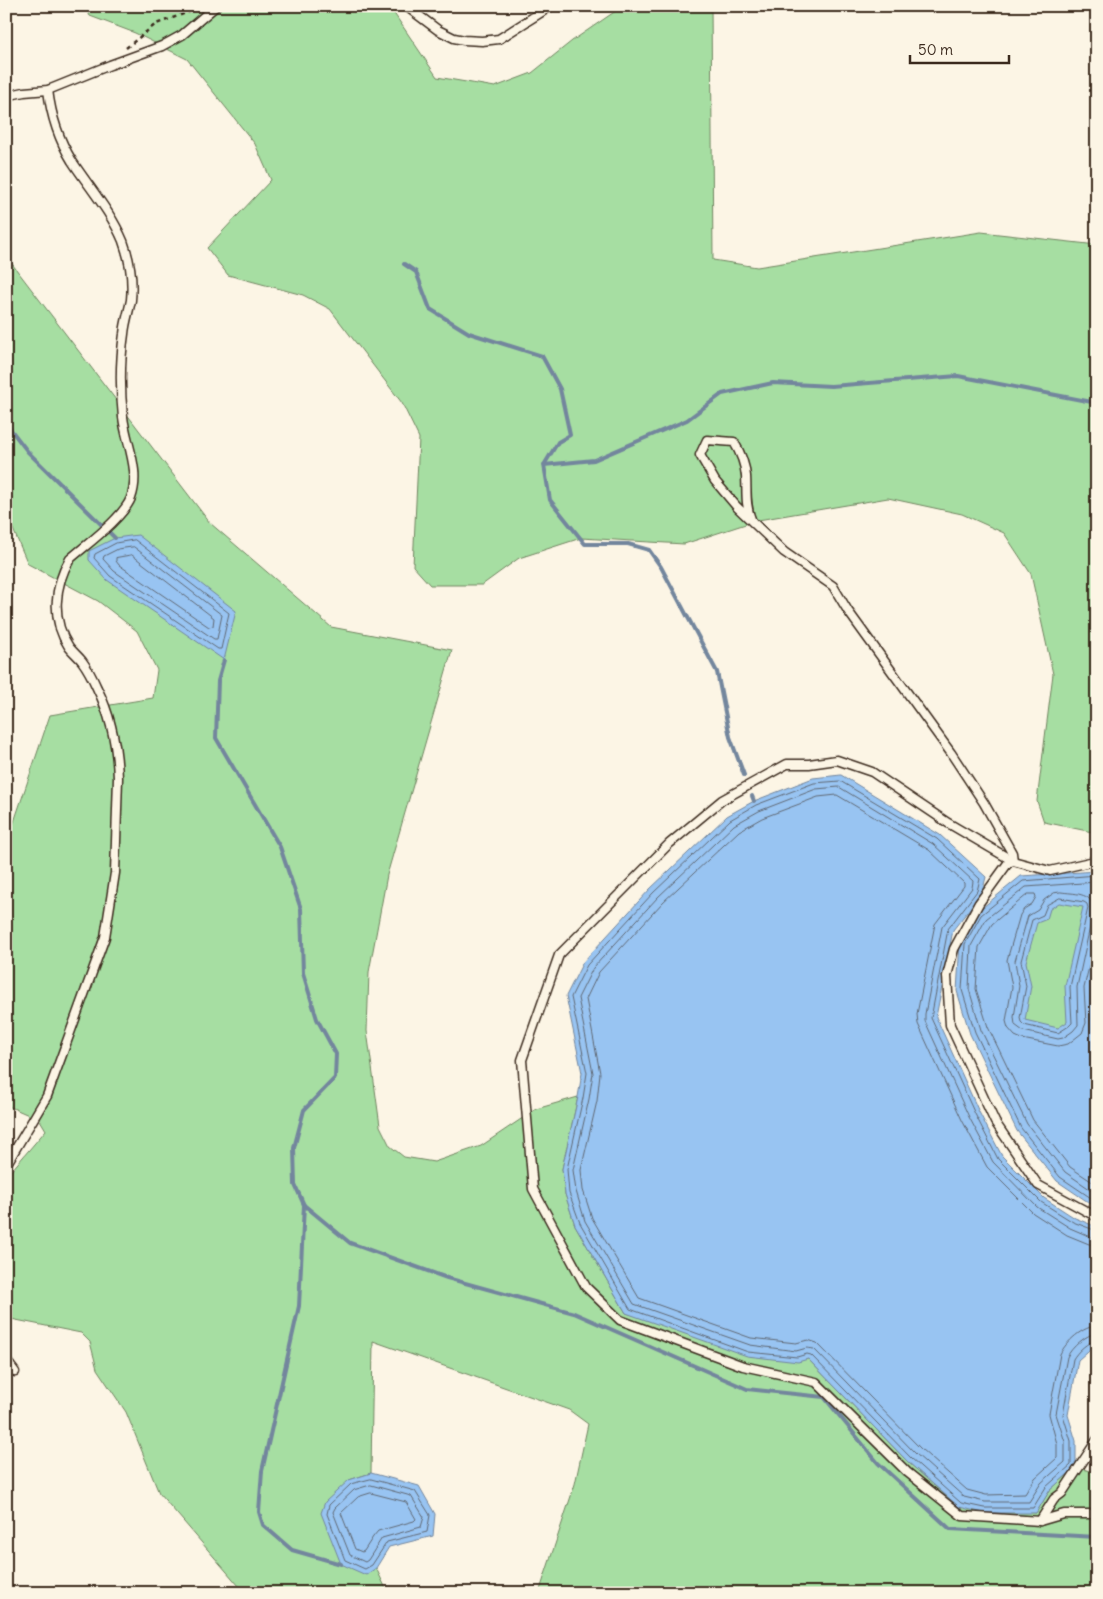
<svg xmlns="http://www.w3.org/2000/svg" width="1103" height="1599" font-family="Delius,sans-serif">
<style>
.green{fill:#a6dea2;stroke:#708460}
.water{fill:#98c4f2;stroke:#73869d;fill-rule:evenodd}
.lines{fill:none;stroke-linecap:round;stroke-linejoin:round}
.shore{stroke:#606873;stroke-width:1}
.stream{stroke:#73869d;stroke-width:4}
.lane-casing{stroke:#3b2a1e;stroke-width:11}
.path{stroke:#3b2a1e;stroke-width:2.5;stroke-dasharray:4 4;stroke-linecap:butt}
.lane{stroke:#fcf5e5;stroke-width:8}
</style>
<rect width="100%" height="100%" fill="#fcf5e5"/>
<filter id="ink" filterUnits="userSpaceOnUse"><feTurbulence type="fractalNoise" baseFrequency=".02" numOctaves="2"/><feDisplacementMap in="SourceGraphic" scale="10" xChannelSelector="R" yChannelSelector="G"/><feConvolveMatrix kernelMatrix="1 2 1 2 8 2 1 2 1" color-interpolation-filters="sRGB"/></filter>
<g filter="url(#ink)">
<g class="green">
<polygon points="84,6 151,6 182,13 199,6 389,6 437,77 495,87 532,73 572,41 623,6 711,6 713,260 757,267 981,232 1097,245 1097,833 1044,822 1037,801 1053,674 1031,574 1004,533 962,514 888,498 758,520 684,544 581,538 519,558 482,585 430,585 413,566 419,438 402,403 330,309 303,295 228,275 207,248 271,180 255,144 187,59 135,33 90,16"/>
<polygon points="6,256 210,523 331,627 452,650 387,875 369,972 367,1031 380,1126 390,1146 404,1157 434,1162 481,1146 536,1109 578,1097 562,1169 565,1194 575,1225 626,1313 808,1359 908,1462 959,1507 1036,1513 1050,1490 1076,1467 1097,1473 1097,1593 539,1593 575,1484 588,1424 569,1410 373,1341 371,1473 349,1480 366,1574 376,1568 388,1593 245,1593 159,1493 126,1412 97,1369 90,1342 81,1333 6,1318 6,1177 46,1130 40,1120 6,1105 6,839 14,822 50,715 153,698 157,670 137,631 98,601 28,564 6,513"/>
<polygon points="1097,897 1097,1205 972,948 1001,911"/>
</g>
<g class="water">
<polygon points="151,6 199,6 182,13"/>
<polygon points="138,535 236,611 224,660 107,580 89,560 89,551 115,538"/>
<polygon points="841,775 940,835 986,877 982,893 953,930 936,1017 979,1112 1002,1156 1044,1198 1075,1218 1097,1227 1097,1343 1078,1360 1068,1415 1076,1441 1076,1467 1050,1490 1036,1513 984,1513 959,1507 908,1462 808,1359 798,1362 747,1356 626,1313 575,1225 565,1194 562,1169 578,1097 582,1073 566,996 583,962 650,889 727,816 754,801 813,778"/>
<path d="M1097 871V1208L1057 1181 1017 1131 970 1034 957 991 960 942 977 912 1021 876ZM1059 903 1083 907 1065 986 1067 1022 1058 1028 1025 1020 1031 986 1026 962 1037 923 1047 919 1050 909Z"/>
<polygon points="371,1473 419,1486 435,1514 433,1536 389,1547 376,1568 366,1575 341,1564 321,1513 325,1502 349,1480"/>
</g>
<g class="lines">
<g class="shore">
<polygon points="135,540 229,613 221,649 218,649 110,576 94,558 95,554 116,543"/>
<polygon points="134,547 222,615 217,639 214,639 114,571 103,559 104,556 118,549"/>
<polygon points="132,555 214,618 213,626 209,627 119,565 116,561 116,558"/>
<polyline points="1097,875 1023,881 981,915 965,944 962,990 975,1032 1021,1128 1060,1177 1097,1202"/>
<polyline points="1097,882 1026,887 986,919 971,946 969,989 981,1030 1027,1124 1065,1172 1097,1194"/>
<path d="M1061 892C1074 894 1091 892 1094 908L1077 987 1078 1025 1073 1031 1063 1038 1058 1039 1023 1031 1015 1025 1014 1017 1019 986 1015 961 1028 916 1038 910 1044 900 1054 893Z"/>
<polygon points="1060,898 1084,902 1087,904 1088,908 1070,987 1072,1023 1069,1026 1058,1033 1024,1025 1021,1022 1020,1018 1026,986 1021,961 1032,920 1043,915 1047,905"/>
<polyline points="1097,933 1084,988 1086,1023 1082,1033 1068,1044 1058,1046 1022,1039 1015,1036 1008,1028 1006,1021 1012,987 1007,960 1020,915 1024,909 1032,904 1036,897 1035,894 1028,894 992,924 979,947 976,989 988,1027 1033,1120 1070,1167 1097,1185"/>
<path d="M1097 1231 1073 1222 1041 1202 998 1159 975 1114 931 1018 948 929 977 891 980 879 937 839 840 781 814 783 756 805 730 820 653 893 587 965 571 997 587 1073 583 1098 567 1169 569 1193 580 1223 630 1309 748 1352 797 1357 807 1354 811 1355 911 1458 961 1503 984 1508H1033L1046 1487 1071 1465V1441L1063 1415 1073 1359C1077 1352 1088 1341 1097 1340"/>
<path d="M1097 1237H1091L1070 1228 1037 1207 993 1162 969 1117 925 1021V1014L942 927 972 888 973 881 933 844 839 787 816 789 759 811 734 825 658 897 593 968 578 998 593 1073 589 1099 573 1170 576 1191 585 1221 634 1304 750 1345 796 1351 807 1348 814 1349 916 1454 964 1497 985 1502H1029L1041 1483 1065 1462V1442L1056 1414 1067 1357C1071 1348 1086 1334 1097 1333"/>
<path d="M1097 1245 1089 1244 1067 1235 1033 1213 987 1167 962 1120 918 1024 917 1014 935 924 964 886V883L929 850 837 795 818 797 762 818 739 831 663 902 599 972 586 999 600 1073 597 1101 581 1170 583 1190 592 1218 639 1298 751 1338 796 1343 808 1340 817 1343 921 1449 967 1490 986 1495 1025 1494 1035 1478 1057 1458V1444L1049 1414 1060 1354C1066 1342 1083 1326 1097 1326"/>
<polygon points="371,1479 415,1491 430,1515 427,1532 387,1542 372,1565 365,1569 345,1560 327,1514 329,1505 351,1484"/>
<polygon points="371,1485 411,1496 424,1517 421,1527 382,1538 368,1560 365,1562 350,1555 333,1512 335,1508 354,1490"/>
<polygon points="371,1493 406,1502 416,1519 414,1521 378,1531 373,1537 364,1551 362,1552 355,1549 341,1513 358,1497"/>
</g>
<g class="stream">
<polyline points="404,264 416,272 430,309 469,333 542,356 560,389 570,435 558,442 544,465 550,500 585,544 628,544 649,550 661,567 717,672 730,737 744,775"/>
<polyline points="6,418 11,430 28,452 115,538"/>
<polyline points="544,465 594,460 687,420 722,394 773,383 831,386 958,376 1097,403"/>
<polyline points="224,660 218,681 216,738 280,847 301,909 303,973 317,1019 336,1054 335,1078 304,1110 294,1148 295,1185 304,1205 350,1243 447,1278 574,1313 747,1389 824,1397 878,1463 950,1529 1097,1537"/>
<polyline points="752,796 754,801"/>
<polyline points="304,1205 299,1306 262,1471 259,1512 263,1525 292,1550 341,1564"/>
</g>
<g class="lane-casing">
<g id="lane">
<polyline points="406,6 438,30 454,38 464,40 482,41 499,39 551,6"/>
<polyline points="6,96 24,92 48,90 110,65 162,46 182,35 216,6"/>
<path d="M751 519C745 505 747 491 746 476 745 464 740 452 734 442L707 440 700 455 715 481 737 507 784 552 833 586 848 611 951 753 984 803 1012 853 1013 861"/>
<polyline points="1013,861 1008,863 979,903 954,949 947,976 950,1025 995,1122 1038,1185 1097,1217"/>
<polyline points="1097,863 1090,862 1050,871 1013,861 948,823 872,772 837,760 809,764 787,764 722,800 669,844 559,955 522,1060 533,1189 586,1287 620,1320 743,1366 816,1382 907,1472 962,1516 1040,1521 1064,1514 1097,1514"/>
<path d="M6 1165 47 1096 105 937 115 873 118 778C117 746 111 716 97 688 93 679 88 669 82 661 78 656 73 652 69 647 51 620 54 586 70 559 87 544 123 518 131 498 141 471 126 443 123 417 120 389 120 361 124 334 125 322 129 311 131 300 133 280 130 260 123 241 111 212 89 187 72 161 59 140 51 115 48 90"/>
<polyline points="6,1360 15,1372"/>
<polyline points="1040,1521 1054,1499 1062,1493 1097,1440"/>
</g>
</g>
<polyline class="path" points="126,48 156,24 197,9"/>
<use href="#lane" class="lane"/>
</g>
</g>
<rect width="1103" height="1599" fill="none" stroke="#fcf5e5" stroke-width="25"/>
<rect x="12" y="12" width="1078" height="1574" fill="none" stroke="#3b2a1e" stroke-width="2" filter="url(#ink)"/>
<path d="M910 55v8h99v-8" fill="none" stroke="#3b2a1e" stroke-width="2.5"/>
<text x="918" y="55" font-size="15" fill="#3b2a1e" stroke="#fcf5e5" stroke-width="4" paint-order="stroke">50 m</text>
</svg>
